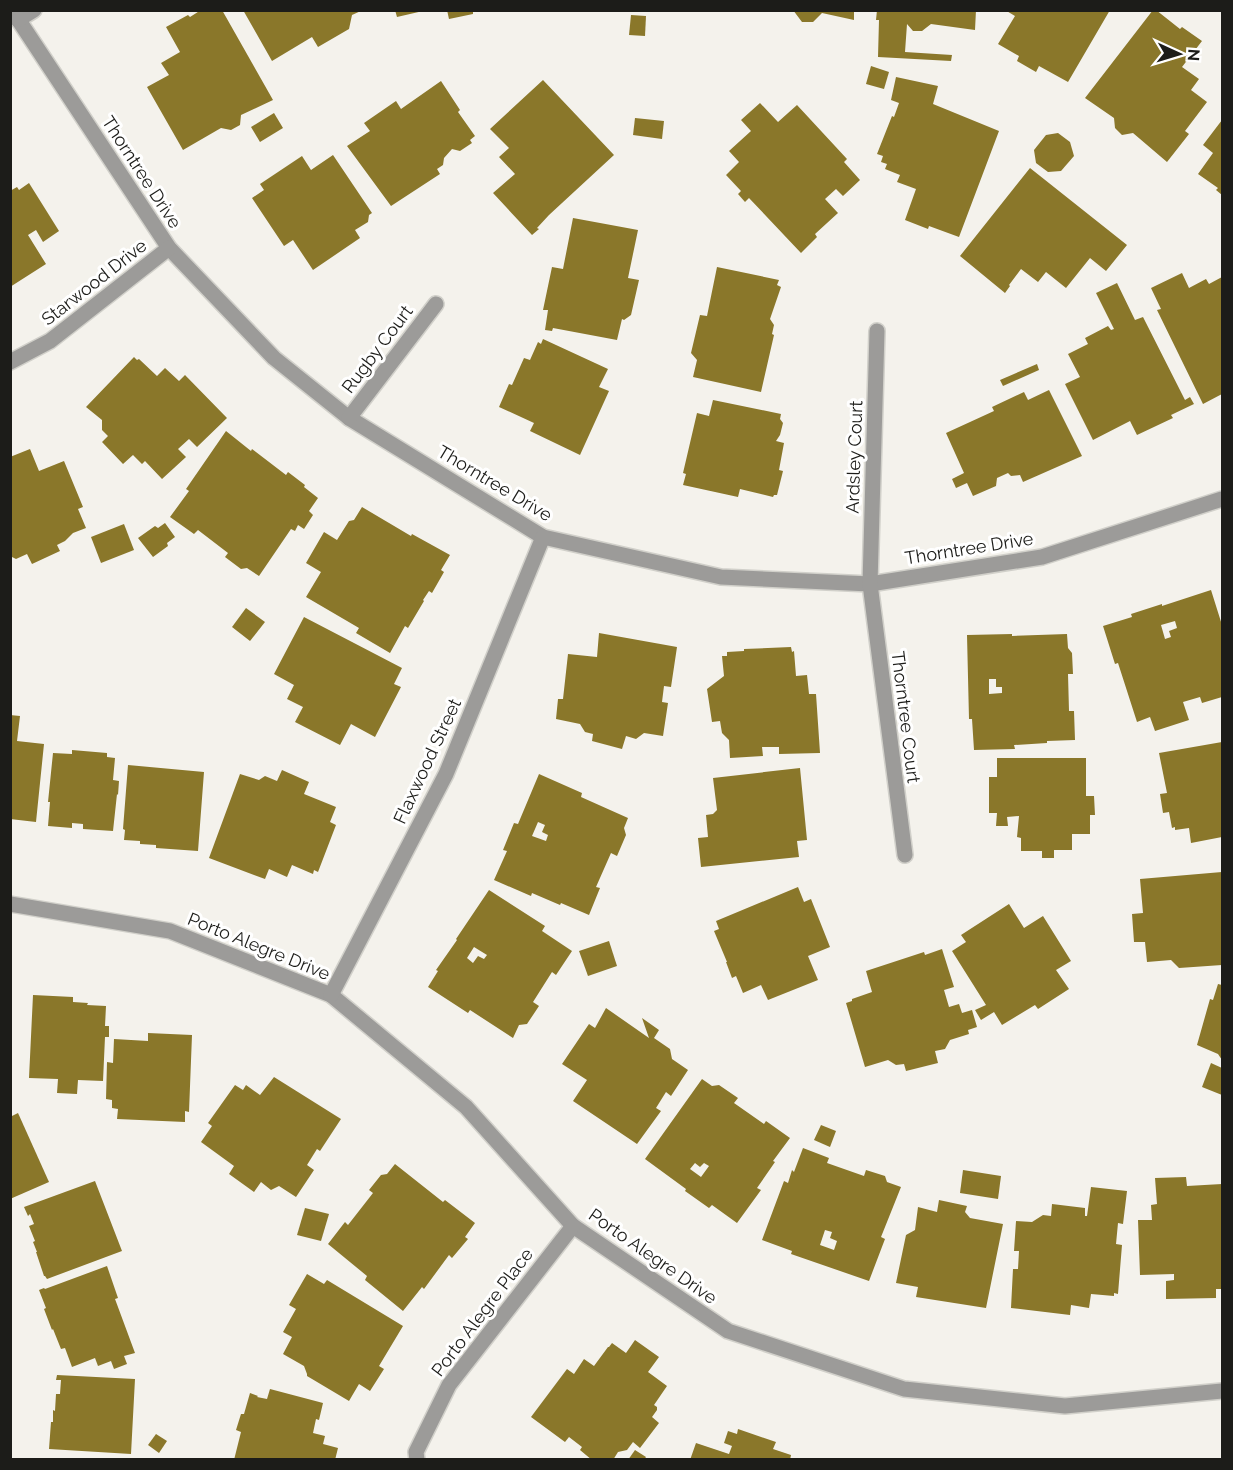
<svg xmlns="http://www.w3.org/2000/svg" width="1233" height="1470" font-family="Raleway,sans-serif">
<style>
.building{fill:#8a772a;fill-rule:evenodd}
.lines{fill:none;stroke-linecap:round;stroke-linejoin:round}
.minor-casing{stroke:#d1d0ca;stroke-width:18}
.minor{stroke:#9c9b99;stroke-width:15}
.labels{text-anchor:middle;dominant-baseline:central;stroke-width:6;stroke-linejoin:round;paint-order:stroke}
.street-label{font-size:18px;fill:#1c1c19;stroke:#fff}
</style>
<rect width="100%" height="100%" fill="#f4f2ec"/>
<g class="building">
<polygon points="201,10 222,10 273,100 241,115 240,125 231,130 221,128 183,150 147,87 169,75 161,63 180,52 166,27 188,15 190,17"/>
<polygon points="243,10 363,10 352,15 349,29 318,47 312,37 272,61"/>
<polygon points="395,10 423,10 423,11 397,17"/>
<polygon points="447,10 473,10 473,14 449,19"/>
<polygon points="793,10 854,10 854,20 822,13 813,22 802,22"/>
<polygon points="877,10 976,10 975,30 931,24 922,31 913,31 907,24 905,52 952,55 951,61 878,57 879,20 876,20"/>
<polygon points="1005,10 1110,10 1068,82 1039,66 1036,72 1017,61 1019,56 998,44 1015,16"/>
<polygon points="1153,10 1156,10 1180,29 1182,27 1202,41 1182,67 1199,79 1191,90 1207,102 1185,131 1189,134 1167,162 1133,133 1122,135 1115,128 1114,118 1085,98"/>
<polygon points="631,15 646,16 645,36 629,35"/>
<polygon points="871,66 889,72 884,89 866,84"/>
<polygon points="896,77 938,86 933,104 999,131 959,237 929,226 928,229 905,220 916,189 897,182 900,175 885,169 887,164 881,162 883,156 877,154 892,116 894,117 899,103 891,100"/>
<polygon points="543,80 614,155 549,215 537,228 539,229 532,235 493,193 515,174 499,157 509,148 490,129"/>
<polygon points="441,81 460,110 458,112 475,136 470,140 472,143 460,151 452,149 444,158 443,165 437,169 440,174 391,206 347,146 370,131 364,123 396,101 401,109"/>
<polygon points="760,103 778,122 797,105 847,159 844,162 860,180 843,196 836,189 825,199 838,213 815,234 817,237 801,253 749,198 745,202 738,194 741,191 726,175 739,162 729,151 751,131 741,120"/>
<polygon points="274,113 283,128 260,142 251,127"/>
<polygon points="635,118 664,121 662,139 633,135"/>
<polygon points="1222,120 1222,195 1216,190 1218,188 1198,174 1213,153 1203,145"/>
<polygon points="1058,133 1070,142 1074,156 1061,171 1048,172 1036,163 1034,150 1046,135"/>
<polygon points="333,155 372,213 369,215 368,222 355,230 360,238 313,270 293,240 284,246 252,198 264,190 260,184 302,156 311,170"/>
<polygon points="1030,168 1127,245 1106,271 1090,258 1066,288 1046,272 1038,282 1021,269 1009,285 1010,286 1005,293 960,256"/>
<polygon points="29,183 59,231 43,242 36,230 28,235 46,264 10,287 10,191 17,187 19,190"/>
<polygon points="573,218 638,230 628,278 639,280 631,315 624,320 622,319 617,340 553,328 552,331 545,330 548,310 543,310 552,267 563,269"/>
<polygon points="717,267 779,280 777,285 781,287 770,319 774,325 772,334 774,335 761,392 693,377 697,360 691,353 700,315 707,316"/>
<polygon points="1182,273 1189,288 1206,279 1209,284 1222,277 1222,394 1203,404 1157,310 1161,309 1151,288"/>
<polygon points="1117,283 1135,320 1143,317 1185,400 1190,397 1194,404 1171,415 1173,418 1137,435 1130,421 1093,440 1065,384 1080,377 1068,354 1088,344 1085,338 1108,326 1111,330 1114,329 1096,293"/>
<polygon points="543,339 608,369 599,387 609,391 580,455 530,431 534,423 499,407 509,384 512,385 524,358 530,360 538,342 541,344"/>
<polygon points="134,357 137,360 139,359 157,376 165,368 179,381 185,375 227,418 197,447 189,439 178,449 186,457 162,479 145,461 142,464 133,455 123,464 102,442 108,436 102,430 102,420 86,407"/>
<polygon points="1037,364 1039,370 1003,386 1000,380"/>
<polygon points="1049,390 1082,456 1023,482 1020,475 1011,476 1008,473 997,478 996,486 973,496 967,483 956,488 952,479 964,473 946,433 994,411 992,407 1024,392 1028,400"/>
<polygon points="713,400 781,414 780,419 783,423 780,435 776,441 784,443 779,470 783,471 777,495 774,495 773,497 740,489 738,497 683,485 686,474 683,473 697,413 709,416"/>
<polygon points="226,431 251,451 252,449 286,475 288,472 305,485 304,487 318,498 309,511 313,515 304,529 298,525 295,531 291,529 259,576 247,568 241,569 225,557 228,553 198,530 194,534 170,517 189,491 186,489"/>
<polygon points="30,449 39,471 64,461 83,507 78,509 86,528 73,533 65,541 57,545 60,551 32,564 27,554 16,559 10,556 10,457"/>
<polygon points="362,507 411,536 412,534 450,555 441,570 444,572 432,593 429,591 423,600 424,601 408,628 405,626 390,653 356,633 359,628 306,597 321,572 306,563 324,532 337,540 349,521 354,520"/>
<polygon points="165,523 175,537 167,543 168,546 153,557 138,538 155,526 158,528"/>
<polygon points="124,524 134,550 101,563 91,537"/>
<path d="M1211 590 1222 625V697L1202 703 1200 697 1183 702 1189 720 1155 731 1150 717 1137 722 1118 663 1115 664 1103 626 1132 617 1131 614 1162 604V606ZM1175 621 1177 628 1169 631 1171 637 1165 639 1161 625Z"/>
<polygon points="246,608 265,622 250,641 232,627"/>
<polygon points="304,617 402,668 394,684 401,687 375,737 351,724 340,745 295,722 303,707 287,699 294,685 274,674"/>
<polygon points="599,633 677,647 671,687 664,686 662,702 668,703 663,736 644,733 636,739 626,736 622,749 592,741 593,734 585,732 580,724 556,719 558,699 563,699 568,654 597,657"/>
<path d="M1012 634V636L1067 634 1068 648 1072 653 1073 674H1068L1069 711H1074L1075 740 1047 741V743L1014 745 1015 749 974 750 972 719H969L967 635ZM989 679H996V687H1002V693L989 694Z"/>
<polygon points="791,647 792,652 794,651 796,676 807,675 809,694 816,694 820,753 779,754 779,747 762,747 763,756 730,758 729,740 722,733 720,721 712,722 707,689 724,676 722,656 727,656 727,652 744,651 744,649"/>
<polygon points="10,715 20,716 17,741 44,744 36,822 10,819"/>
<polygon points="1222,742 1222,837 1191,843 1189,828 1175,830 1175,827 1172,828 1169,812 1163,813 1160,794 1167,793 1159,753"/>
<polygon points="72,750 107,753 107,757 115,758 113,780 119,781 118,795 117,794 113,831 83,829 83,824 72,823 72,828 48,826 50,802 48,802 53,753 72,754"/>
<polygon points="997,758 1086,758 1086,796 1094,796 1095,815 1090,815 1090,834 1072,834 1072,850 1054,850 1054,858 1042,858 1042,851 1021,851 1021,838 1017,837 1019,816 1007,817 1008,826 996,826 997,813 989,813 989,777 997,777"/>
<polygon points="128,765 204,772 198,851 156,848 156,845 140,844 140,841 124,840 125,830 123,829"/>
<polygon points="800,768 807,840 797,841 799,857 701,867 698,838 708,837 706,815 713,814 717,810 713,778"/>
<polygon points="282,770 309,782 304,794 336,807 330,822 336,825 318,872 314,870 313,874 292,865 287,877 269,869 265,879 209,858 240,774 259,780 265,776 277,781"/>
<path d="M539 774 582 793 581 797 628 818 624 828 626 835 617 856 611 853 596 887 600 888 589 915 561 903 560 905 532 893 531 896 494 880 507 851 503 850 514 823 518 824ZM538 822 545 825 542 832 548 835 546 841 532 836Z"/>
<polygon points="1222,872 1222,965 1179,968 1171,960 1147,962 1145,942 1134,942 1132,914 1143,913 1140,879"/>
<polygon points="798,887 804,902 811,899 830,947 808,956 818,980 768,1000 761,985 743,993 736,976 732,978 726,962 727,962 714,931 719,929 716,921"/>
<path d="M489 890 545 926 542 931 572 951 556 975 552 972 533 1002 539 1006 527 1024 519 1025 513 1038 470 1010 468 1013 428 987 438 971 436 970 457 940 456 939ZM474 947 487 955 484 959 478 956 473 963 467 958Z"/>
<polygon points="1009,904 1024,928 1043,916 1071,961 1056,970 1069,989 1038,1009 1035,1005 1002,1025 994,1012 981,1020 975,1010 986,1005 952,951 966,942 961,935"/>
<polygon points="609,941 617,966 588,976 579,951"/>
<polygon points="942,949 954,987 944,990 949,1007 959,1004 962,1013 972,1010 977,1027 968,1030 969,1034 950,1040 945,1049 935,1051 938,1063 906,1071 904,1064 896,1065 888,1060 865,1067 846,1003 852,1001 852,999 872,992 866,971 924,952 925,955"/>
<polygon points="1218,984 1222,985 1222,1060 1218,1054 1197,1045 1210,999 1213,1000"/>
<polygon points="33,995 73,997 73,1002 88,1003 87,1005 106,1006 105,1026 109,1026 109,1037 105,1037 103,1081 78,1080 77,1094 57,1093 58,1079 29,1078"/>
<polygon points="606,1008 649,1038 642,1018 659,1030 654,1038 670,1049 672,1059 688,1070 671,1096 666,1092 656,1108 661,1111 637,1144 573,1101 587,1080 562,1064 589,1024 595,1028"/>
<polygon points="148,1033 192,1035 189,1112 185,1111 185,1122 117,1119 118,1109 112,1108 112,1100 106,1099 107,1062 113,1063 114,1039 148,1041"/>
<polygon points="1211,1063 1222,1068 1222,1095 1202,1087"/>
<polygon points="274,1077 341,1119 320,1151 317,1149 307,1165 314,1170 296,1197 279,1186 271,1190 261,1182 254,1192 229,1174 234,1166 201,1142 212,1126 208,1123 235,1085 243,1090 246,1085 260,1095"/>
<path d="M702 1079 712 1086 719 1085 738 1098 734 1103 764 1124 766 1121 790 1138 773 1161 775 1162 757 1188 761 1190 737 1223 712 1205 709 1208 685 1191 686 1189 645 1159ZM695 1163 700 1167 704 1163 709 1166 701 1177 690 1169Z"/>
<polygon points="18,1113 49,1182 10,1199 10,1117"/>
<polygon points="821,1125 836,1131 830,1147 814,1140"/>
<path d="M803 1148 829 1158 827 1163 864 1176 866 1170 885 1176 887 1182 901 1187 881 1237 885 1239 869 1281 791 1254 792 1251 762 1240 784 1181 788 1183 792 1170 794 1172ZM825 1230 832 1232 830 1238 837 1241 834 1250 820 1245Z"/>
<polygon points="395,1164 443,1202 445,1200 475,1223 465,1237 468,1239 452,1258 449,1255 424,1289 422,1287 403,1311 365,1280 367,1276 328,1244 345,1222 348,1225 373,1193 369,1190 381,1175 387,1174"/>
<polygon points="963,1170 1001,1176 998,1199 960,1193"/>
<polygon points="1186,1177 1187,1186 1222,1184 1222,1289 1216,1289 1216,1298 1166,1299 1166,1281 1174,1280 1174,1274 1140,1275 1138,1220 1152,1220 1151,1205 1157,1204 1155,1178"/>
<polygon points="95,1181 122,1251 47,1279 45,1276 44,1276 36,1252 37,1252 33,1242 35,1241 29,1226 34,1224 30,1214 28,1216 24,1207"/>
<polygon points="1091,1187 1127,1191 1123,1224 1118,1223 1116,1244 1122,1245 1118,1294 1114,1293 1114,1296 1091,1294 1089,1308 1071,1305 1070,1315 1011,1308 1013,1269 1018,1269 1019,1251 1014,1251 1016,1221 1032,1222 1043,1215 1051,1216 1052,1204 1085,1208 1085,1216 1087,1216"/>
<polygon points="939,1200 967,1206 965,1212 970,1218 1003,1224 986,1308 916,1297 918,1287 896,1283 906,1235 915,1230 918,1207 937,1212"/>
<polygon points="305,1208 329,1214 321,1241 297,1235"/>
<polygon points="107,1266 118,1298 115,1299 135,1353 124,1356 127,1364 114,1369 111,1361 98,1366 95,1358 72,1367 65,1348 61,1349 53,1329 52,1330 44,1309 46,1308 39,1290 44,1288 45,1289"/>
<polygon points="307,1274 324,1284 327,1280 403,1326 379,1366 384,1369 370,1391 359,1384 349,1401 307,1376 307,1374 304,1366 283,1354 292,1337 283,1332 296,1309 289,1305"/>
<polygon points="635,1340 659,1357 648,1372 667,1386 654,1405 657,1407 657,1410 652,1417 659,1423 640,1448 633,1442 627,1450 618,1452 613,1460 592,1460 580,1450 582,1447 569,1437 565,1442 531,1417 567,1369 574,1374 584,1359 594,1366 608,1347 609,1347 612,1343 626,1353"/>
<polygon points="57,1375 135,1379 131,1454 49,1449 51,1422 53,1422 53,1410 55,1411 56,1394 60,1394 61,1380 56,1380"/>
<polygon points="270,1389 323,1403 319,1420 316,1419 313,1433 325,1436 323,1444 338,1448 335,1460 234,1460 241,1432 236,1430 241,1414 244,1414 250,1393 258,1396 257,1397 267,1399"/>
<polygon points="738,1429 776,1442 773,1449 791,1455 790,1460 690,1460 696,1443 729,1454 732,1446 724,1443 728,1431 737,1434"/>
<polygon points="156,1434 167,1441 159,1453 148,1445"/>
<polygon points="635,1450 646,1457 644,1460 628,1460"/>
</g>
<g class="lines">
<g class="minor-casing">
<g id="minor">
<polyline points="12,10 169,248 274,358 349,418 543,537 721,577 870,584 1042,557 1222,499"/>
<polyline points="18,20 34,10"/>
<polyline points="877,331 870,584 905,855"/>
<polyline points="10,362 50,341 169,248"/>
<polyline points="349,418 436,304"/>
<polyline points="10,904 170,931 331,995 466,1107 573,1226 728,1331 904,1389 1065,1406 1222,1391"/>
<polyline points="331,995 446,774 543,537"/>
<polyline points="417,1460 416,1452 449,1385 573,1226"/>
</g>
</g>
<use href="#minor" class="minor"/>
</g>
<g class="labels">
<g class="street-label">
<text transform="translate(142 172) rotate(57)">Thorntree Drive</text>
<text transform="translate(94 282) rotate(-38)">Starwood Drive</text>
<text transform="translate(377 349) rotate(-53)">Rugby Court</text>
<text transform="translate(854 457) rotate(-88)">Ardsley Court</text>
<text transform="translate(495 483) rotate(31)">Thorntree Drive</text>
<text transform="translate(969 548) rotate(-9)">Thorntree Drive</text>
<text transform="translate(906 717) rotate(83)">Thorntree Court</text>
<text transform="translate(427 761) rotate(-65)">Flaxwood Street</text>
<text transform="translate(259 946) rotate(22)">Porto Alegre Drive</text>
<text transform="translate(653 1256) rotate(35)">Porto Alegre Drive</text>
<text transform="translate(482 1312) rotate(-53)">Porto Alegre Place</text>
</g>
</g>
<rect width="1233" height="1470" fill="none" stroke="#1c1c19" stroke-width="24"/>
<g transform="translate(1179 54) rotate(94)" stroke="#ffffff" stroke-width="4.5" paint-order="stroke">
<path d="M0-4.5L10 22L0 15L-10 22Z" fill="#1c1c19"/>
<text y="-9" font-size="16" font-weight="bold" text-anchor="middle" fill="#1c1c19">N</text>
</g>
</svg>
